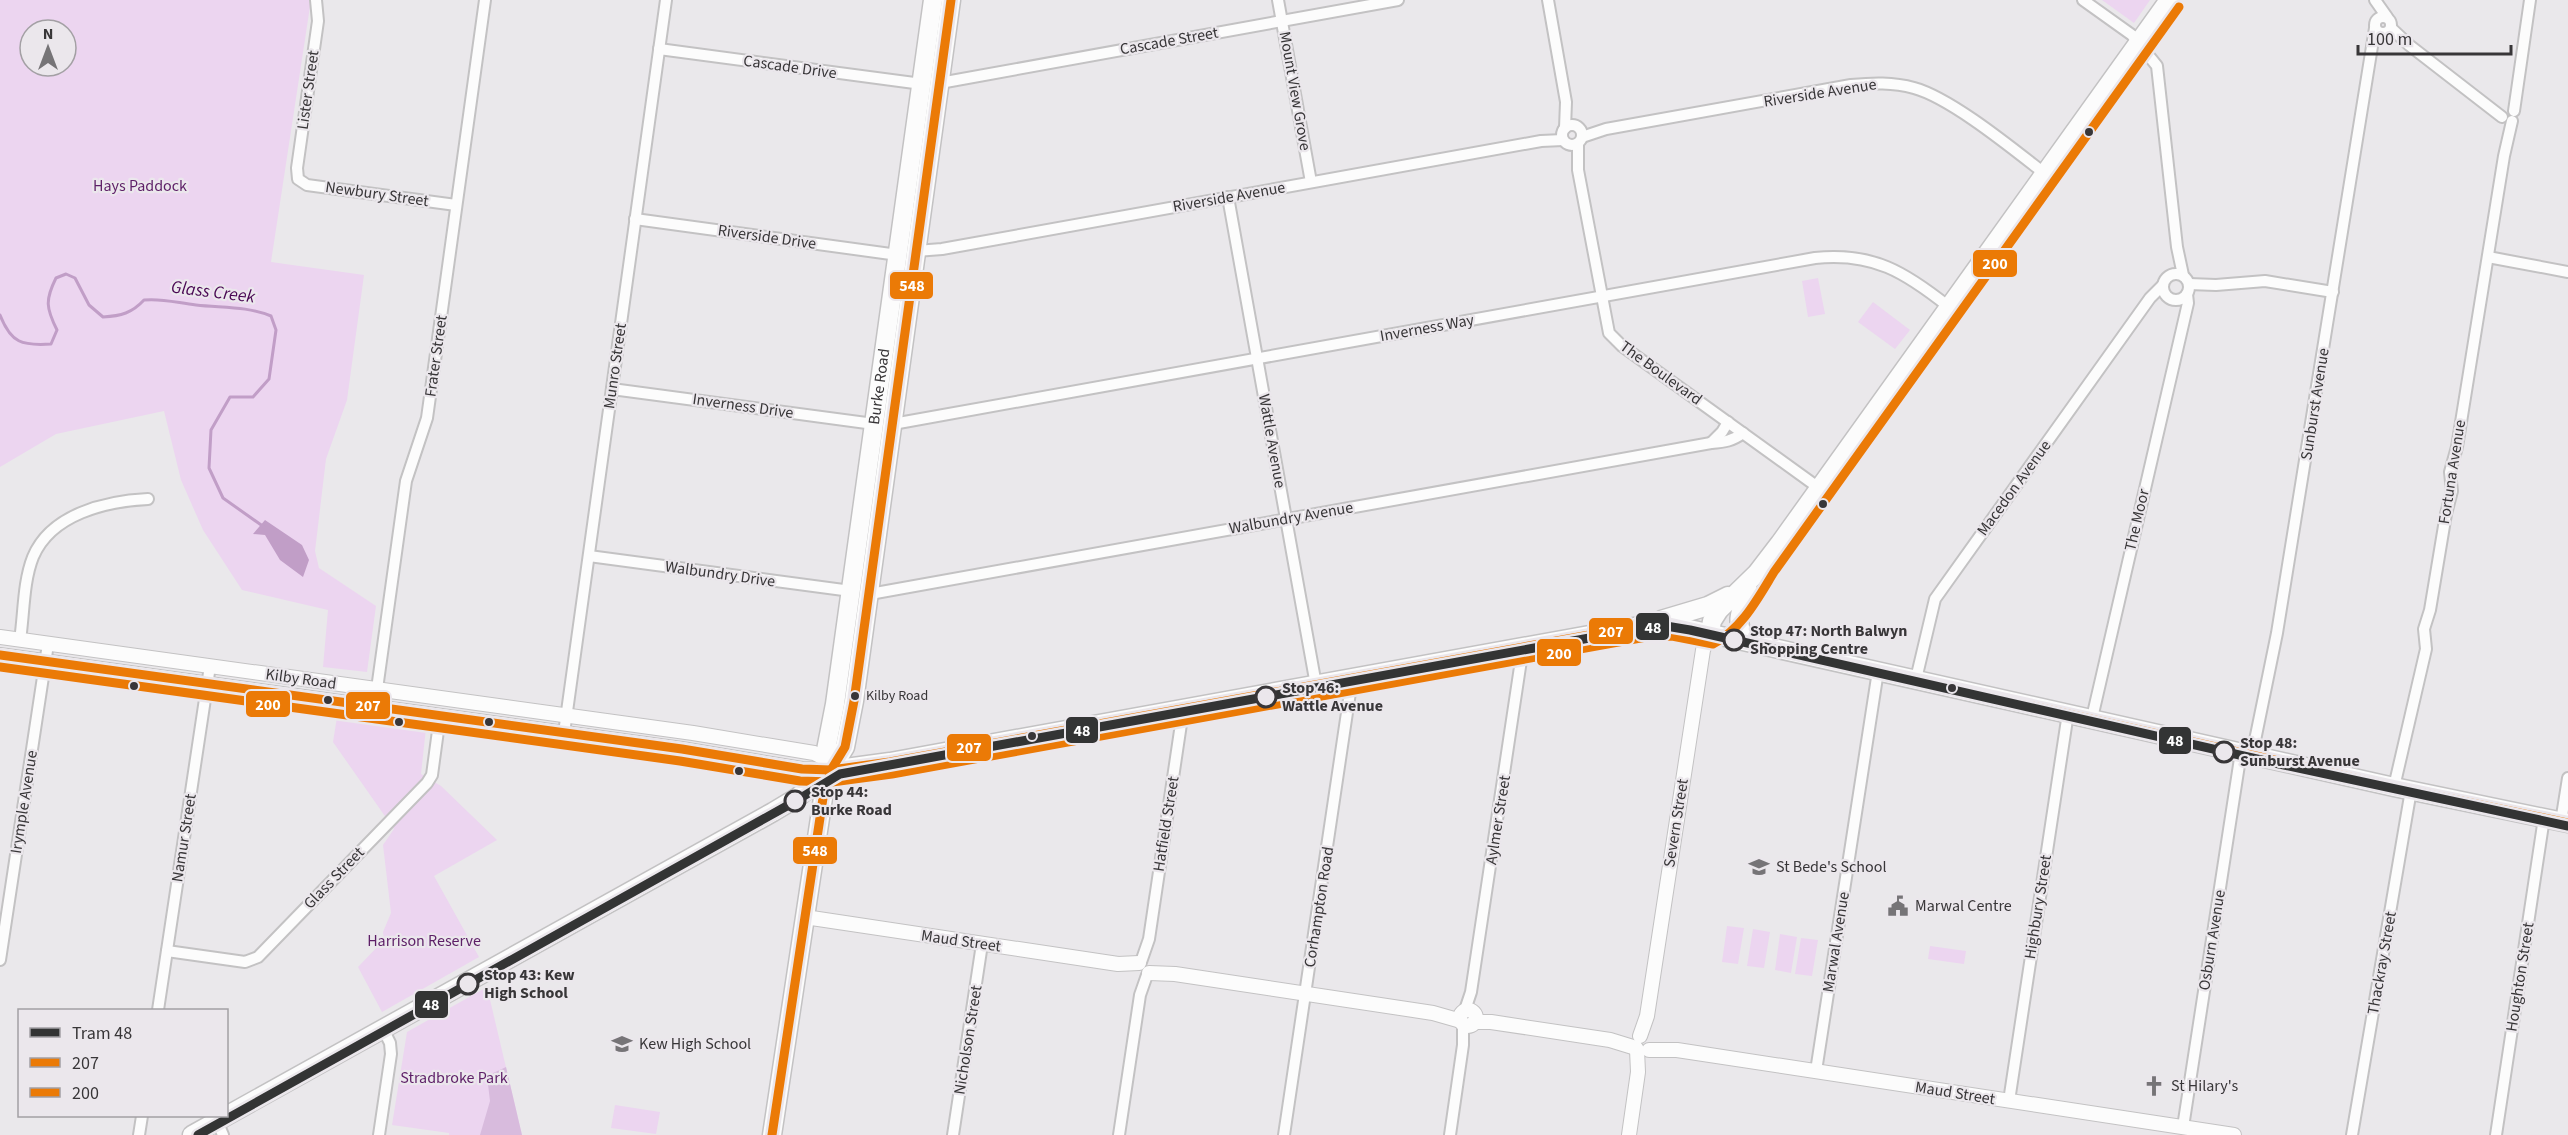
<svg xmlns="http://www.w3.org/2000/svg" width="2568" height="1135" font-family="'Source Sans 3',sans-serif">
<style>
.green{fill:#ecd5f0;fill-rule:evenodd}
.forest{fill:#d8bbdd}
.water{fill:#c19ec7}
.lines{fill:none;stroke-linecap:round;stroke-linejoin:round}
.stream{stroke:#c19ec7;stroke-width:3}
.minor-casing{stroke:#c3c2c3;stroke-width:14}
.tertiary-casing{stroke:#c3c2c3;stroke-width:16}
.primary-casing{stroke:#c3c2c3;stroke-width:21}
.minor{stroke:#fcfcfc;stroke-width:10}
.tertiary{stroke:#fcfcfc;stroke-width:14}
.primary{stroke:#fcfcfc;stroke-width:18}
.bus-1-casing{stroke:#ebe7ec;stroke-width:14}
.bus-2-casing{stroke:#ebe7ec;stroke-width:14}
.bus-3-casing{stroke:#ebe7ec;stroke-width:14}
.bus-1{stroke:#eb7a06;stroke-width:9}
.bus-2{stroke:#eb7a06;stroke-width:9}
.bus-3{stroke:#eb7a06;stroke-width:9}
.tram-1-casing{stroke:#ebe7ec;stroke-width:14}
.tram-1{stroke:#333434;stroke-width:9}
.bus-dot{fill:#383638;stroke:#ebe7ec;stroke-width:2}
.stop-dot{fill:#ebe7ec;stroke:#383638;stroke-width:3}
.labels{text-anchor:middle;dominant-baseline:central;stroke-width:4.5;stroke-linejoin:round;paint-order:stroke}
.bus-label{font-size:14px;fill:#383638;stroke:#ebe7ec;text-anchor:start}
.street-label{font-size:16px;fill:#383638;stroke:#ebe7ec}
.park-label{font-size:16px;fill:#5d1f67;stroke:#ebe7ec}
.stop-label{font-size:16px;font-weight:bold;fill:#383638;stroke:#ebe7ec;text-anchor:start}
.poi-label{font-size:16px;fill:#383638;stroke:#ebe7ec;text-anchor:start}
.water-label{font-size:18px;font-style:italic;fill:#490753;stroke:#ebe7ec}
.line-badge{stroke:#ebe7ec;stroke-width:2}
.badge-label{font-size:16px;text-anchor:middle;font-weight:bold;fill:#fff}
</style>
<rect width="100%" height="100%" fill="#eae8eb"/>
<g class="green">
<path d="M0 0H311L271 262 364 275 347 400 326 459 315 551 319 568 376 606 367 672 323 667 328 610 242 590 203 530 181 480 164 411 56 434 0 467ZM30 30H66V66H30Z"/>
<polygon points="2102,0 2150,0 2134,23"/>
<polygon points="1818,278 1825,314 1808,317 1802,281"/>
<polygon points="1873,302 1910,330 1895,349 1858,322"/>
<polygon points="337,717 426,728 421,774 441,786 497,840 434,876 479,957 382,1012 358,967 384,940 383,932 391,913 383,845 394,829 333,742"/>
<polygon points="1727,926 1744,928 1738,964 1722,962"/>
<polygon points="1753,929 1770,932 1764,968 1747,966"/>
<polygon points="1780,934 1797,937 1791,973 1775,970"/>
<polygon points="1801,938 1818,940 1812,976 1795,974"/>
<polygon points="1930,946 1966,951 1964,964 1928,959"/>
<polygon points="487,987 522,1135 449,1135 449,1133 392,1125 407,1032"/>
<polygon points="615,1105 660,1112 656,1134 611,1128"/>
</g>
<polygon class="forest" points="506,1067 522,1135 480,1135 490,1101 487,1076"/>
<polygon class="water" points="265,520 302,545 309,560 303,577 280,560 265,535 253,534"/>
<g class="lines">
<path class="stream" d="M0 315C11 343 22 346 51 344L57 330C46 308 45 300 56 278L66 274 75 278 89 305 103 317C121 316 132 313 144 300 162 298 178 303 196 305 222 308 247 306 271 316L276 330 269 379 253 397H230L211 430 209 468 223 498 264 527"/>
<g class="minor-casing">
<g id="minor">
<polyline points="316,0 318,21 297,168 298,179 307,185 456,205"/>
<polyline points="1278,0 1311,182"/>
<polyline points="1548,0 1566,102 1565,128"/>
<polyline points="2083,0 2132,35 2157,66 2177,247 2183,275"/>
<polyline points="2375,0 2387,17"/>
<circle cx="2383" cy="25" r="8"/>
<polyline points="2391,28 2409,45 2502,117"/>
<polyline points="659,49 922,84"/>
<polyline points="940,83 1398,0"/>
<polyline points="2514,111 2530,0"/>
<circle cx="1572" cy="135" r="10"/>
<path d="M1582 137 1606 129 1851 85C1872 83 1893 82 1914 88 1951 98 2013 149 2044 173"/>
<polyline points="1578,144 1578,170 1609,333 1622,346 1819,488"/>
<polyline points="1228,197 1316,685"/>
<polyline points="635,219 898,255"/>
<polyline points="916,251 942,249 1541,141 1563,140"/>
<polyline points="2488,257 2568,272"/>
<circle cx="2176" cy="287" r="13"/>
<polyline points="2189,284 2216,285 2265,281 2333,292"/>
<polyline points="612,389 874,424"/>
<path d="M893 424 1815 258C1873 252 1905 272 1949 307"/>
<polyline points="1711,443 1722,432 1728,422"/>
<polyline points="589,556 851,591"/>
<path d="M870 594 1711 443C1725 442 1732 441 1743 433"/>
<path d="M20 640C24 614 23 582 33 557 51 514 106 501 148 499"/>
<polyline points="1916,679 1935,599 2150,298 2163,285"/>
<polyline points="383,708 377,689 406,481 427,418 485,0"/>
<polyline points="2092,718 2188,303 2187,294"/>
<polyline points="564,733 666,0"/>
<polyline points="2252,755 2277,633 2375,28"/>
<polyline points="2394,787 2426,649 2424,629 2430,610 2446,514 2452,491 2450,472 2457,447 2504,156 2512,121"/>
<polyline points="2561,822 2568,778"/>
<polyline points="167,951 245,962 258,957 427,783 432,775 440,716"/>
<polyline points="0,960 48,644"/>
<polyline points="1141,962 1149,939 1181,724 1179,709"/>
<polyline points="158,1010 210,666"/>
<polyline points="1465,1010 1471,992 1523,647"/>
<polyline points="1816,1071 1878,671"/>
<polyline points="2009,1101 2068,713"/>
<polyline points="217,1121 223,1135"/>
<polyline points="2183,1127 2241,752"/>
<polyline points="139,1135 142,1116"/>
<polyline points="379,1135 391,1054 390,1043 383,1029"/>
<polyline points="953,1135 982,944"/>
<polyline points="1119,1135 1140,995 1147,975"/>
<polyline points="1284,1135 1352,679"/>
<polyline points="1450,1135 1463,1045 1463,1024"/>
<polyline points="2352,1135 2411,790"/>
<polyline points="2496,1135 2544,818"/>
</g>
</g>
<g class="tertiary-casing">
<g id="tertiary">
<polyline points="0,637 693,733 814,753 822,757 829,766"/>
<polyline points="0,655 682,749 802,769 831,770"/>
<polyline points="805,917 1118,964 1139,963"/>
<polyline points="1149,973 1175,974 1433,1013 1461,1021"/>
<circle cx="1468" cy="1018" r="8"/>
<polyline points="1474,1022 1491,1022 1610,1040 1636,1048"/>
<polyline points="1640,1036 1647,1016 1703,650 1710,632"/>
<polyline points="1649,1050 1677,1050 2234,1135"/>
<polyline points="1629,1135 1638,1072 1637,1050"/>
</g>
</g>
<g class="primary-casing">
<g id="primary">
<polyline points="1661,620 1708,606 1728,596"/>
<polyline points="1710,632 1712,621 1719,610 1757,573 1780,543 2169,0"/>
<path d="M1746 640C1733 623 1742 608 1748 590"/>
<polyline points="831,770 890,762 1639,626 1667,624 2394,787 2568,823"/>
<path id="s1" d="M831 770 826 750 835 704 933 0"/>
<polyline points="192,1135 773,812 798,797 831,770"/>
<polyline points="772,1135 823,798 831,770 845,747 854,701 951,0"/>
</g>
</g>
<use href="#minor" class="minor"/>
<use href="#tertiary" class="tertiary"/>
<use href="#primary" class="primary"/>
<g class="bus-1-casing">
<polyline id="bus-1" points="0,655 682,749 802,769 831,770 890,762 1639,626 1667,624 2394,787 2568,823"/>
</g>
<g class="bus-2-casing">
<path id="bus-2" d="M0 667 680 761 800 781 832 782 892 774 1646 637 1672 636 1713 644C1742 629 1758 598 1774 572L2179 7"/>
</g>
<g class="bus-3-casing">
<polyline id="bus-3" points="772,1135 823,798 831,770 845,747 854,701 951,0"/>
</g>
<use href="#bus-1" class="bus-1"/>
<use href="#bus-2" class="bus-2"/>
<use href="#bus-3" class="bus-3"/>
<g class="tram-1-casing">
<polyline id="tram-1" points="198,1135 794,802 840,774 1650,627 1666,626 1690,630 2270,762 2568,826"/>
</g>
<use href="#tram-1" class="tram-1"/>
</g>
<defs>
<g id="school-bare" transform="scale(1.62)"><path d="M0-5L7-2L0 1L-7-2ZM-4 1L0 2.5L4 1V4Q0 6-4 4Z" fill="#767477" stroke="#ebe7ec" stroke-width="2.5" paint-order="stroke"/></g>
<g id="civic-bare" transform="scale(1.62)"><path d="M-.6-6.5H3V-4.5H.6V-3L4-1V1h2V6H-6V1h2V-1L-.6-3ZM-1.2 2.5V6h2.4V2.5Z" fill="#767477" stroke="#ebe7ec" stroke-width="2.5" paint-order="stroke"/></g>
<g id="church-bare" transform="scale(1.62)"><path d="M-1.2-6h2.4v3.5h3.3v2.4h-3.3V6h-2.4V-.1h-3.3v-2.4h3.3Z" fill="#767477" stroke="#ebe7ec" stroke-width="2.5" paint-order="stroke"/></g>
</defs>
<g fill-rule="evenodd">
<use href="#school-bare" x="1759" y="867"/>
<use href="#civic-bare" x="1898" y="906"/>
<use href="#school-bare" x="622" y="1044"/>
<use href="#church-bare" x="2154" y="1086"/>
</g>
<g class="bus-dot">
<circle cx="2089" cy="132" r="5"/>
<circle cx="1823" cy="504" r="5"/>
<circle cx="134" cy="686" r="5"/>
<circle cx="1952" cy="688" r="5"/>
<circle cx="855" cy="696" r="5"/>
<circle cx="328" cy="700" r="5"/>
<circle cx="399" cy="722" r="5"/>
<circle cx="489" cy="722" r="5"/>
<circle cx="1032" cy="736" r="5"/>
<circle cx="739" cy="771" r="5"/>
</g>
<g class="stop-dot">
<circle cx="1734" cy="640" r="10"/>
<circle cx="1266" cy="697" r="10"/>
<circle cx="2224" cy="752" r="10"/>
<circle cx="795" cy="801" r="10"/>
<circle cx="468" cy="984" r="10"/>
</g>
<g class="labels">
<g class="bus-label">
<text x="866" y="696">Kilby Road</text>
</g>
<g class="street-label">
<text transform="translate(1169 41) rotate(-10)">Cascade Street</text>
<text transform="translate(790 67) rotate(8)">Cascade Drive</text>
<text transform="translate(308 90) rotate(-82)">Lister Street</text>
<text transform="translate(1295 91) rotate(80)">Mount View Grove</text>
<text transform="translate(1820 93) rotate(-9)">Riverside Avenue</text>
<text transform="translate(377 194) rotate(8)">Newbury Street</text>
<text transform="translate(1229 197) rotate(-10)">Riverside Avenue</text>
<text transform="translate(767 237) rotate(8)">Riverside Drive</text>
<text transform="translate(1427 328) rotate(-10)">Inverness Way</text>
<text transform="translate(436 356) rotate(-82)">Frater Street</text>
<text transform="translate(615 366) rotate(-82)">Munro Street</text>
<text transform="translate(1661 373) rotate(36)">The Boulevard</text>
<text stroke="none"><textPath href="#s1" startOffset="388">Burke Road</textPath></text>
<text transform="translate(2315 404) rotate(-81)">Sunburst Avenue</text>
<text transform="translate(743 406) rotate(8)">Inverness Drive</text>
<text transform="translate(1272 441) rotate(80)">Wattle Avenue</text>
<text transform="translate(2452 472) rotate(-81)">Fortuna Avenue</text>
<text transform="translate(2014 488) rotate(-54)">Macedon Avenue</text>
<text transform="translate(1291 518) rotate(-10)">Walbundry Avenue</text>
<text transform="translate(2137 520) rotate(-77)">The Moor</text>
<text transform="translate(720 574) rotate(8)">Walbundry Drive</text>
<text transform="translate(301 679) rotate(8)">Kilby Road</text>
<text transform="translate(24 802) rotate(-81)">Irymple Avenue</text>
<text transform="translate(1498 820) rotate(-81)">Aylmer Street</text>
<text transform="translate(1676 823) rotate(-81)">Severn Street</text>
<text transform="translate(1166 824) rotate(-81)">Hatfield Street</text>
<text transform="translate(184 838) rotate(-81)">Namur Street</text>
<text transform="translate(334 878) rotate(-46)">Glass Street</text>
<text transform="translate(1319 907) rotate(-81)">Corhampton Road</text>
<text transform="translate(2038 907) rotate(-81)">Highbury Street</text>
<text transform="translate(2212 940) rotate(-81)">Osburn Avenue</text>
<text transform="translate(961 941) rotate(8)">Maud Street</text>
<text transform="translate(1836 942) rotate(-81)">Marwal Avenue</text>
<text transform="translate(2382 963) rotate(-80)">Thackray Street</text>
<text transform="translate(2520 977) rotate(-81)">Houghton Street</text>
<text transform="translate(968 1040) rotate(-81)">Nicholson Street</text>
<text transform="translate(1955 1093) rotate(9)">Maud Street</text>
</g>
<g class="park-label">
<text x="140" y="186">Hays Paddock</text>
<text x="424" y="941">Harrison Reserve</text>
<text x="454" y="1078">Stradbroke Park</text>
</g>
<g class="stop-label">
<text x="1750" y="631">Stop 47: North Balwyn<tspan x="1750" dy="18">Shopping Centre</tspan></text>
<text x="1282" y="688">Stop 46:<tspan x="1282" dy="18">Wattle Avenue</tspan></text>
<text x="2240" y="743">Stop 48:<tspan x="2240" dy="18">Sunburst Avenue</tspan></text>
<text x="811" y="792">Stop 44:<tspan x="811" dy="18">Burke Road</tspan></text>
<text x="484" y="975">Stop 43: Kew<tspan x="484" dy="18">High School</tspan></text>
</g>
<g class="poi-label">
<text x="1776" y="867">St Bede's School</text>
<text x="1915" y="906">Marwal Centre</text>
<text x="639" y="1044">Kew High School</text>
<text x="2171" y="1086">St Hilary's</text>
</g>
<g class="water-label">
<text transform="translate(213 292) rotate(7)">Glass Creek</text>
</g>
</g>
<g class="line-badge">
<rect x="1972" y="249" width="46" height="29" rx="6" fill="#eb7a06"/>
<rect x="889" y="271" width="45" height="29" rx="6" fill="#eb7a06"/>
<rect x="1635" y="612" width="35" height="29" rx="6" fill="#333434"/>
<rect x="1588" y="617" width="46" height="28" rx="6" fill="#eb7a06"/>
<rect x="1536" y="638" width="46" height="29" rx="6" fill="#eb7a06"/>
<rect x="245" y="690" width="46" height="28" rx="6" fill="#eb7a06"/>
<rect x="345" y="691" width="46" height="29" rx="6" fill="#eb7a06"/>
<rect x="1065" y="716" width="34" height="28" rx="6" fill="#333434"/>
<rect x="2158" y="726" width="34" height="29" rx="6" fill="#333434"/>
<rect x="946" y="733" width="46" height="29" rx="6" fill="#eb7a06"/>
<rect x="792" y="836" width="46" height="29" rx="6" fill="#eb7a06"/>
<rect x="414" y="990" width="35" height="29" rx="6" fill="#333434"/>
</g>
<g class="badge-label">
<text x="1995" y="269">200</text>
<text x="912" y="291">548</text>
<text x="1653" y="633">48</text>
<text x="1611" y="637">207</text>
<text x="1559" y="659">200</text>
<text x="268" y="710">200</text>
<text x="368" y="711">207</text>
<text x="1082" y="736">48</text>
<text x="2175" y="746">48</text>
<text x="969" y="753">207</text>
<text x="815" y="856">548</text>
<text x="431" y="1010">48</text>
</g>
<rect x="18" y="1009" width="210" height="108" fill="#ebe7ec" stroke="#a3a0a4" stroke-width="1.5"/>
<rect x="30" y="1028" width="30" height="9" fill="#333434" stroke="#a3a0a4" stroke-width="1.5"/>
<text x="72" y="1039" font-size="18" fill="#383638">Tram 48</text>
<rect x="30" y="1058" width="30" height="9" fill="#eb7a06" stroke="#a3a0a4" stroke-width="1.5"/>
<text x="72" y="1069" font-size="18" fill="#383638">207</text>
<rect x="30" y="1088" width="30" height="9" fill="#eb7a06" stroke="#a3a0a4" stroke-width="1.5"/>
<text x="72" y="1099" font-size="18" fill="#383638">200</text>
<g transform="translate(48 48)"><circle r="28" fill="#ebe7ec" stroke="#a3a0a4" stroke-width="1.5"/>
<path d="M0-4.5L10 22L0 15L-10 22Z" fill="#767477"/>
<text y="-9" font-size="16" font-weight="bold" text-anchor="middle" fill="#383638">N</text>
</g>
<path d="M2358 45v9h153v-9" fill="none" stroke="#383638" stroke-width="3"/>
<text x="2367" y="45" font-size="18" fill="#383638" stroke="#ebe7ec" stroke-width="4.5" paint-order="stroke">100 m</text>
</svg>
